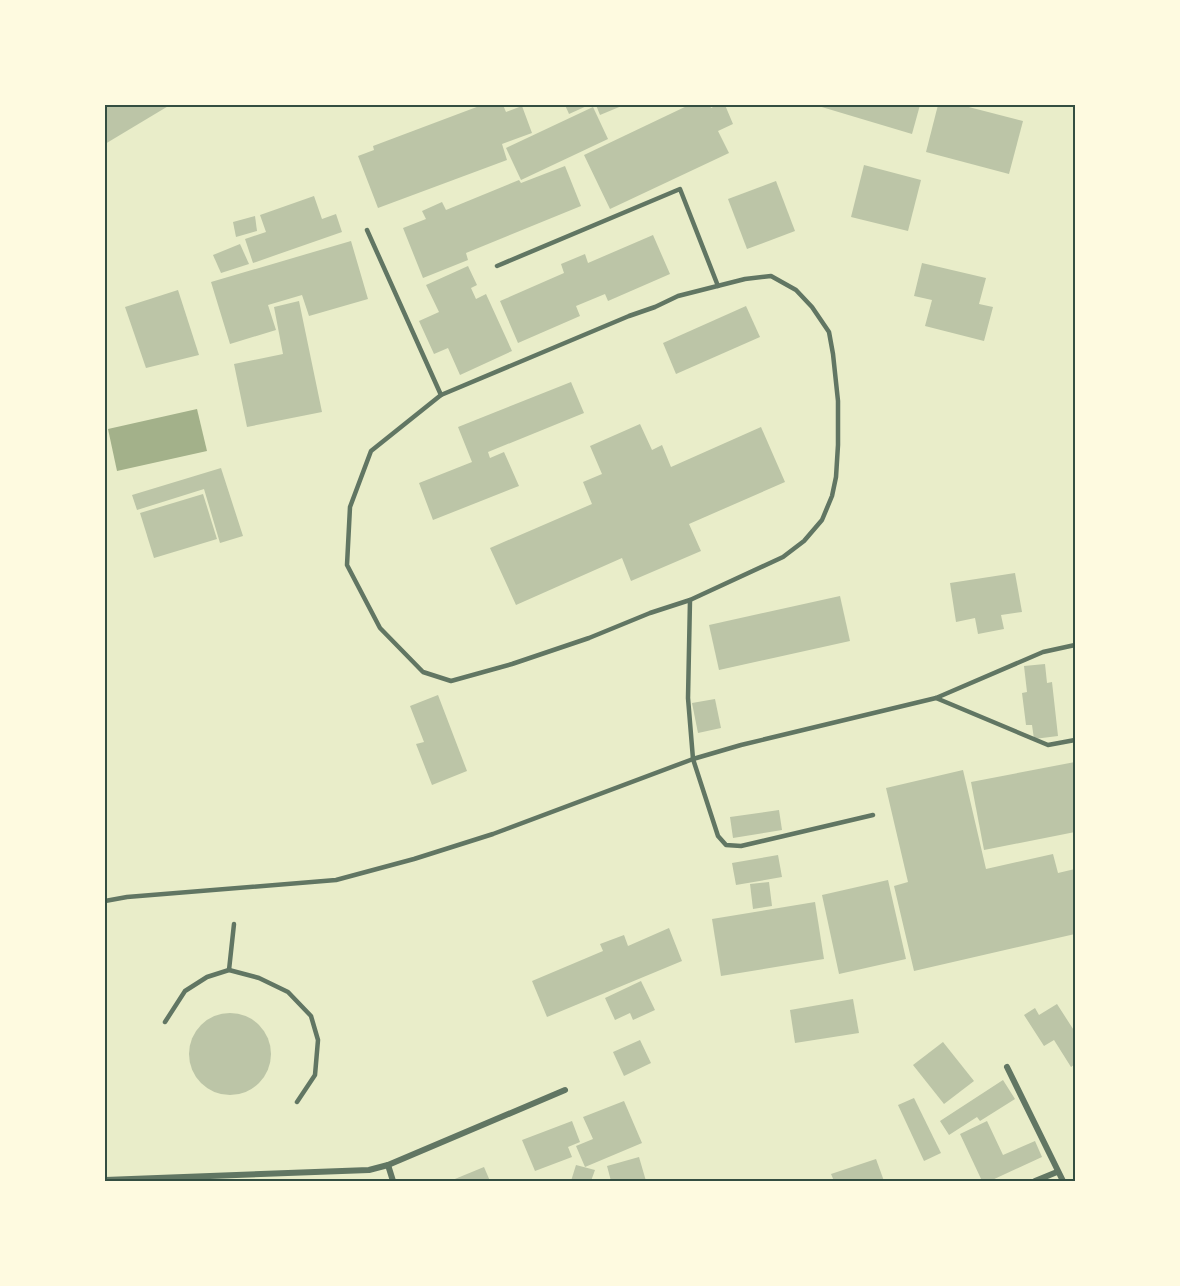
<svg xmlns="http://www.w3.org/2000/svg" width="1180" height="1286" font-family="Signika,sans-serif">
<style>
.water{fill:#a3b18a}
.building{fill:#bcc5a7}
.lines{fill:none;stroke-linecap:round;stroke-linejoin:round}
.service{stroke:#617663;stroke-width:4.5}
.minor{stroke:#617663;stroke-width:6}
.neatline{fill:none;stroke:#344e41;stroke-width:2}
</style>
<rect width="100%" height="100%" fill="#e9edc9"/>
<polygon class="water" points="197,409 207,451 117,471 108,429"/>
<g class="building">
<polygon points="105,105 170,105 105,144"/>
<polygon points="482,105 503,105 506,112 522,106 532,133 502,144 507,160 378,208 358,156 374,150 373,146"/>
<polygon points="565,105 589,105 569,114"/>
<polygon points="596,105 624,105 600,115"/>
<polygon points="689,105 710,105 711,108 717,105 725,105 733,124 718,131 729,153 610,209 584,155"/>
<polygon points="815,105 920,105 912,134"/>
<polygon points="938,105 961,105 1023,121 1009,174 926,152"/>
<polygon points="593,107 608,139 521,180 506,148"/>
<polygon points="864,165 921,180 908,231 851,217"/>
<polygon points="565,166 581,206 466,253 468,260 423,278 403,228 426,219 422,211 442,202 446,210 519,180 521,183"/>
<polygon points="776,181 795,231 747,249 728,199"/>
<polygon points="314,196 322,219 336,214 342,232 253,263 245,239 266,232 260,215"/>
<polygon points="255,216 257,231 236,237 233,222"/>
<polygon points="653,235 670,274 608,301 605,294 576,306 580,316 518,343 500,301 564,273 561,264 585,254 588,263"/>
<polygon points="351,241 368,299 309,316 302,295 268,305 276,330 230,344 211,282"/>
<polygon points="240,244 249,264 221,273 213,255"/>
<polygon points="922,263 986,278 979,304 993,307 984,341 925,326 932,300 914,296"/>
<polygon points="468,266 477,285 471,288 476,299 486,294 512,351 460,375 448,348 434,354 419,321 439,312 426,285"/>
<polygon points="178,290 199,355 146,368 125,307"/>
<polygon points="299,301 322,412 247,427 234,364 283,354 274,307"/>
<polygon points="746,306 760,337 676,374 663,343"/>
<polygon points="571,382 584,413 488,452 490,458 504,452 519,486 433,520 419,483 472,462 458,427"/>
<polygon points="640,424 652,450 662,445 671,467 761,427 785,482 689,524 701,551 631,581 622,558 516,605 490,548 592,504 583,482 602,474 590,446"/>
<polygon points="221,468 243,536 220,543 204,489 137,510 132,495"/>
<polygon points="203,494 217,539 154,558 140,513"/>
<polygon points="1015,573 1022,612 1001,615 1004,629 978,634 975,618 956,622 950,583"/>
<polygon points="840,596 850,641 719,670 709,625"/>
<polygon points="1045,664 1047,683 1052,682 1058,736 1034,739 1032,725 1026,725 1022,693 1027,692 1024,666"/>
<polygon points="438,695 467,771 432,785 416,744 424,742 410,706"/>
<polygon points="715,699 721,728 698,733 692,703"/>
<polygon points="1075,762 1075,832 984,850 971,782"/>
<polygon points="963,770 986,869 1053,854 1058,873 1075,869 1075,934 914,971 894,886 908,882 886,788"/>
<polygon points="779,810 782,830 733,838 730,817"/>
<polygon points="778,855 782,877 736,885 732,863"/>
<polygon points="888,880 906,959 839,974 822,895"/>
<polygon points="769,882 772,906 753,909 750,884"/>
<polygon points="815,902 824,959 721,976 712,919"/>
<polygon points="669,928 682,961 547,1017 532,981 603,951 600,944 624,935 628,946"/>
<polygon points="641,981 655,1010 633,1020 630,1013 615,1020 605,998"/>
<polygon points="853,999 859,1033 795,1043 790,1010"/>
<polygon points="1057,1004 1075,1032 1075,1064 1071,1067 1054,1040 1044,1046 1024,1015 1035,1008 1039,1015"/>
<circle cx="230" cy="1054" r="41"/>
<polygon points="640,1040 651,1063 624,1076 613,1052"/>
<polygon points="943,1042 974,1081 944,1104 913,1065"/>
<polygon points="1003,1080 1015,1099 980,1121 977,1117 949,1135 940,1121"/>
<polygon points="914,1098 941,1153 924,1161 898,1105"/>
<polygon points="624,1101 642,1143 585,1167 576,1146 593,1139 583,1117"/>
<polygon points="572,1121 580,1142 568,1147 572,1157 535,1171 522,1140"/>
<polygon points="987,1121 1003,1155 1035,1141 1042,1157 990,1181 982,1181 960,1134"/>
<polygon points="639,1157 646,1181 611,1181 607,1166"/>
<polygon points="876,1159 884,1181 834,1181 831,1174"/>
<polygon points="576,1165 595,1170 591,1181 571,1181"/>
<polygon points="484,1167 490,1181 450,1181"/>
</g>
<g class="lines">
<g class="service">
<polyline points="367,230 441,395"/>
<polyline points="497,266 680,189 718,286"/>
<polygon points="771,276 796,290 812,307 829,332 833,354 838,401 838,445 836,477 832,496 822,520 804,541 783,557 690,600 650,613 589,638 512,664 451,681 423,672 380,628 347,565 350,507 371,451 441,395 629,316 655,307 678,296 745,279"/>
<polyline points="690,600 688,698 693,759 718,836 726,845 741,846 873,815"/>
<polyline points="936,698 1048,745 1075,740"/>
<polyline points="105,901 127,897 336,880 414,859 493,834 693,759 741,745 936,698 1043,652 1075,645"/>
<polyline points="229,970 234,924"/>
<polyline points="165,1022 185,991 207,977 229,970 259,978 288,992 311,1016 318,1040 315,1075 297,1102"/>
</g>
<g class="minor">
<polyline points="1007,1067 1063,1181"/>
<polyline points="388,1165 393,1181"/>
<polyline points="105,1180 369,1170 388,1165 565,1090"/>
<polyline points="1035,1181 1057,1172"/>
</g>
</g>
<rect width="1180" height="1286" fill="none" stroke="#fefae0" stroke-width="213"/>
<rect x="106" y="106" width="968" height="1074" class="neatline"/>
</svg>
